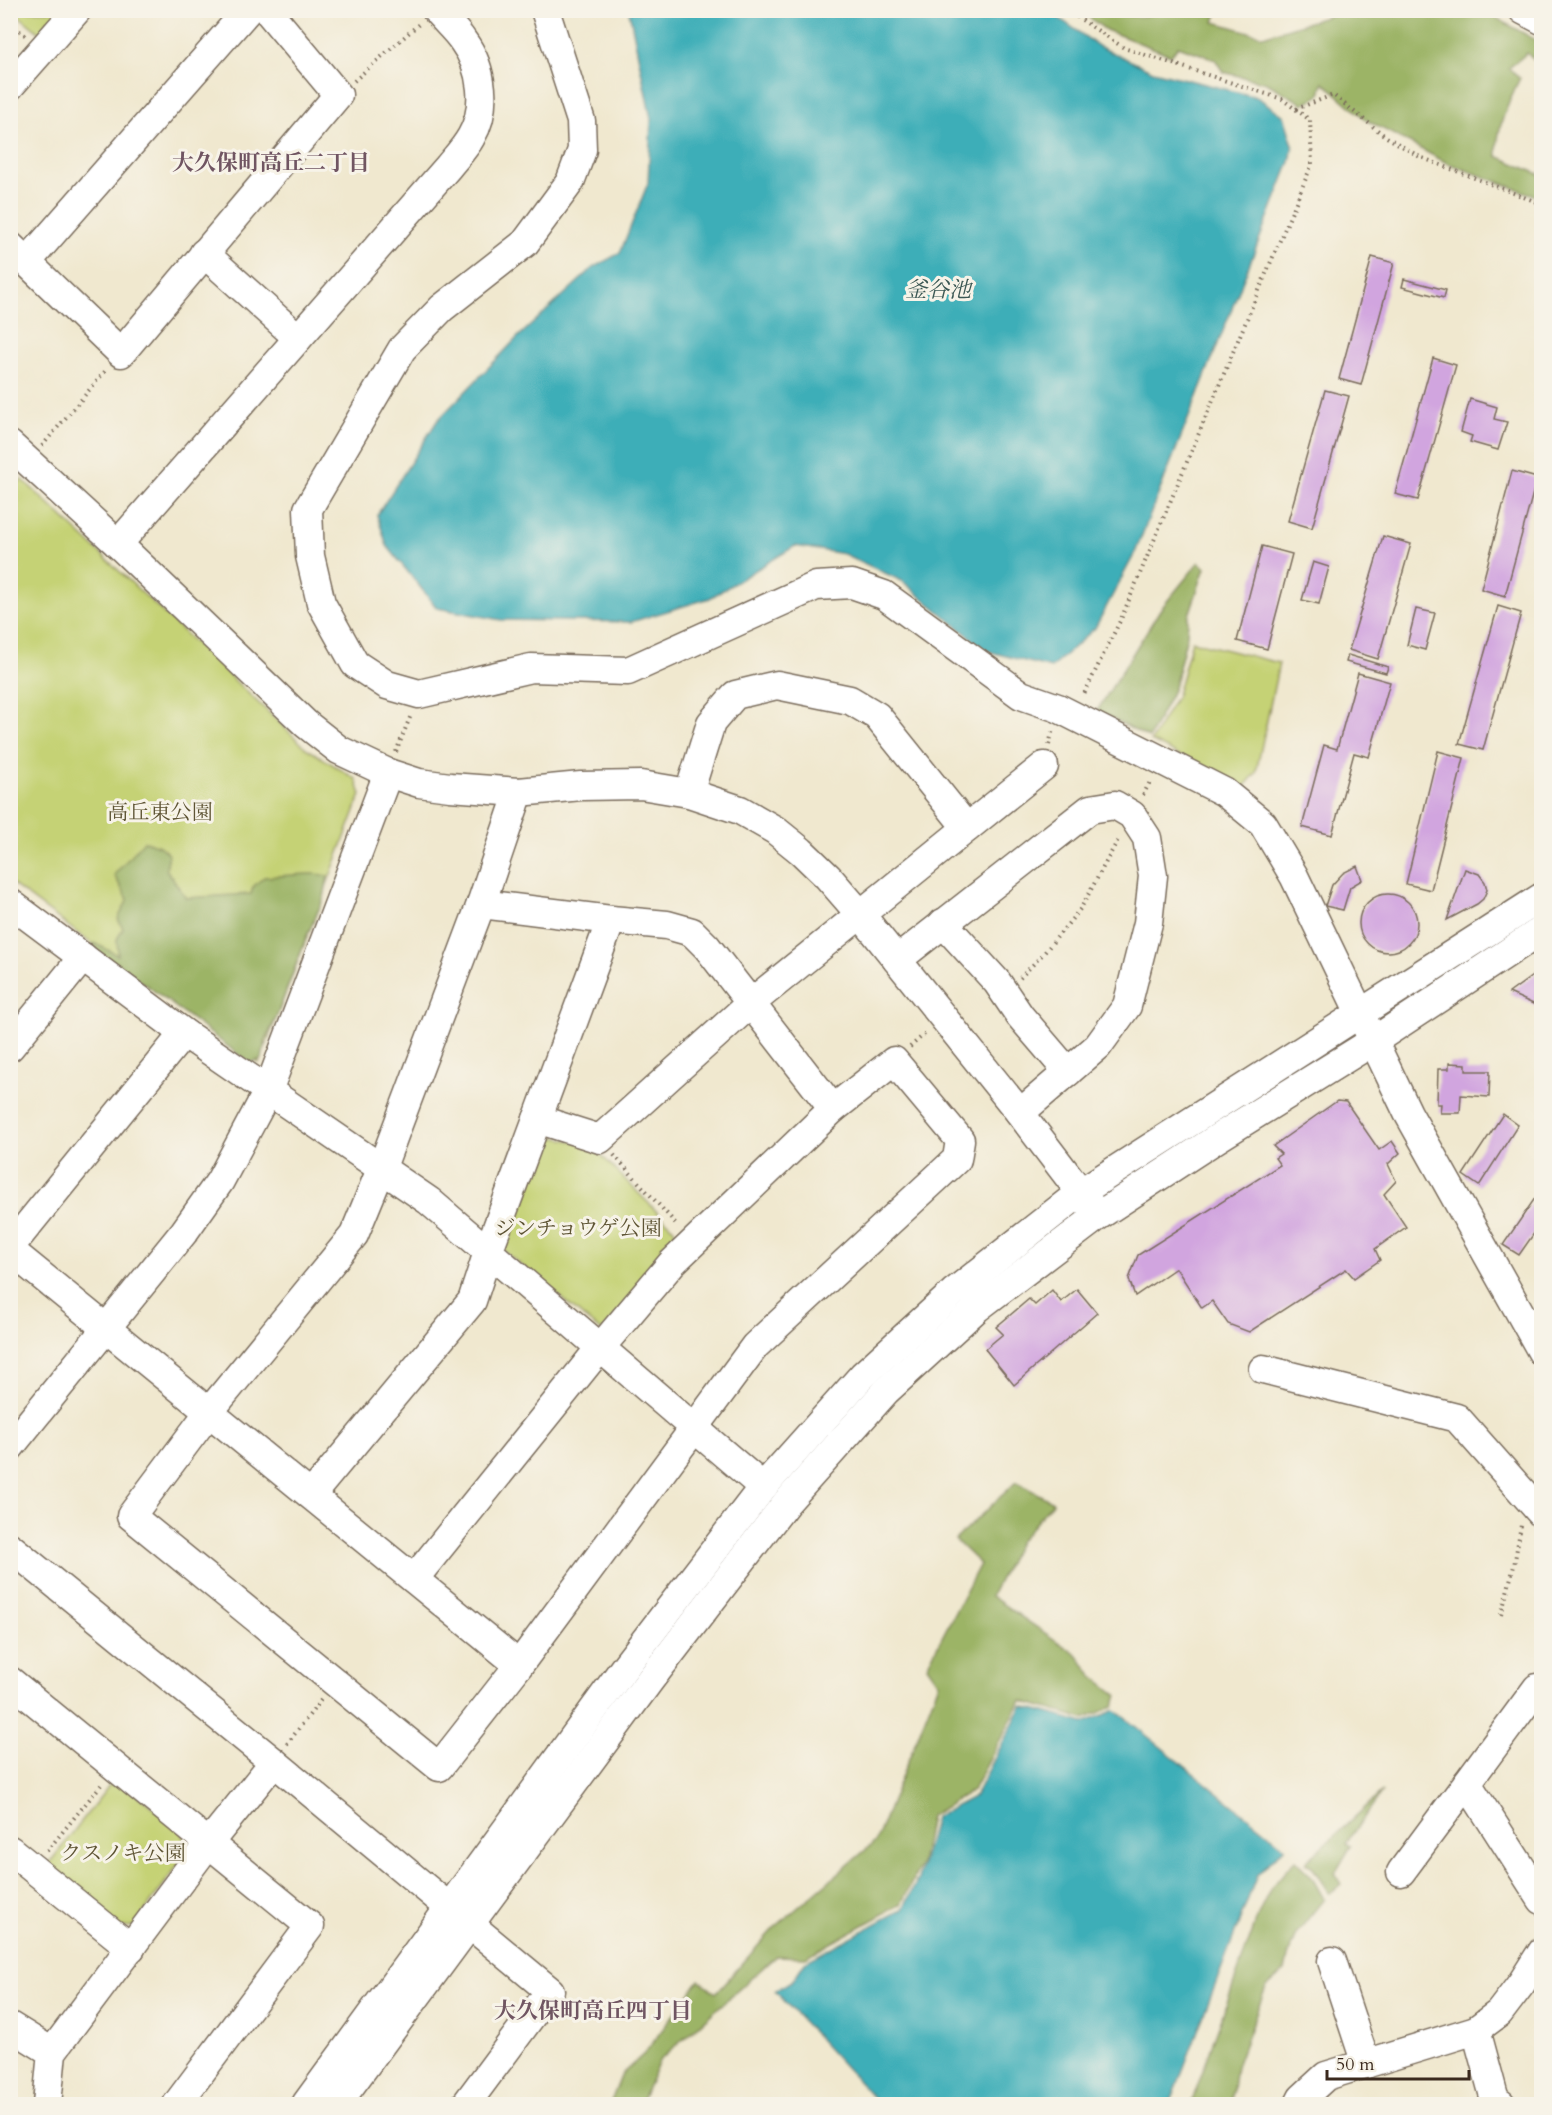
<svg xmlns="http://www.w3.org/2000/svg" width="1552" height="2115" font-family="Cardo,'Noto Serif JP',serif">
<style>
.green{fill:#c5d274;stroke:#807e49;stroke-width:1.5}
.forest{fill:#9cb466;stroke:#6c6f42;stroke-width:1.5}
.water{fill:#3daeb8;stroke:#3c6c6b;stroke-width:1.5}
.building{fill:#d1a5df}
.lines{fill:none;stroke-linecap:round;stroke-linejoin:round}
.minor-casing{stroke:#7a6c5c;stroke-width:31}
.path{stroke:#7a6c5c;stroke-width:4;stroke-dasharray:1.5 4.5;stroke-linecap:butt}
.minor{stroke:#fff;stroke-width:28}
.labels{text-anchor:middle;dominant-baseline:central;stroke-width:6;stroke-linejoin:round;paint-order:stroke}
.park-label{font-size:21px;fill:#5e5434;stroke:#f7f3e8}
.neighbourhood-label{font-size:22px;font-weight:bold;fill:#705562;stroke:#f7f3e8}
.water-label{font-size:22px;font-style:italic;fill:#3c5854;stroke:#f7f3e8}
</style>
<rect width="100%" height="100%" fill="#f7f3e8"/>
<filter id="ink" filterUnits="userSpaceOnUse"><feTurbulence type="fractalNoise" baseFrequency=".0167" numOctaves="2"/><feDisplacementMap in="SourceGraphic" scale="12" xChannelSelector="R" yChannelSelector="G"/><feConvolveMatrix kernelMatrix="1 2 1 2 8 2 1 2 1" color-interpolation-filters="sRGB"/></filter>
<filter id="wash" filterUnits="userSpaceOnUse"><feTurbulence type="fractalNoise" baseFrequency=".008" numOctaves="4" result="noise"/><feDisplacementMap in="SourceGraphic" scale="24" xChannelSelector="R" yChannelSelector="G"/><feGaussianBlur stdDeviation="1.35" result="paint"/><feColorMatrix in="noise" values="0 0 0 0 0 0 0 0 0 0 0 0 0 0 0 0 0 1.4 0 .05"/><feComposite in="paint" operator="in"/></filter>
<g filter="url(#wash)">
<rect width="100%" height="100%" fill="#f0e8cf"/>
<g class="green">
<polygon points="13,11 63,11 42,35"/>
<polygon points="22,479 306,748 356,779 361,795 259,1063 236,1052 11,883 10,491"/>
<polygon points="1192,641 1279,663 1256,773 1243,788 1151,741 1177,695"/>
<polygon points="540,1134 591,1145 674,1229 677,1242 602,1332 504,1251 504,1238"/>
<polygon points="114,1779 181,1827 188,1851 134,1926 118,1928 47,1866"/>
</g>
<g class="forest">
<path d="M1080 11C1086 10 1093 10 1099 11 1116 12 1142 23 1156 11H1218L1214 22 1263 36 1335 14 1338 11H1484L1541 43V54L1535 61 1527 53 1509 68 1520 78C1508 102 1496 129 1497 156L1541 175V198L1447 163 1366 120 1323 82 1320 95 1303 104 1267 83 1223 72 1215 59 1178 46 1171 55 1106 30Z"/>
<polygon points="1199,562 1205,568 1188,618 1187,635 1174,688 1149,738 1097,711 1160,610"/>
<path d="M144 841 159 846 169 854 166 869 186 898 251 894 253 887 264 877C283 877 311 871 328 876L324 898 306 938 276 1018 265 1041 262 1059 250 1063 145 984 89 951 94 943 118 955 117 939 123 929 118 919 128 899 114 875Z"/>
<polygon points="1016,1482 1053,1502 1019,1542 991,1596 1077,1655 1092,1675 1117,1695 1114,1706 1084,1719 1021,1701 973,1790 930,1816 921,1864 901,1904 806,1957 776,1956 659,2061 640,2104 610,2104 622,2074 645,2053 699,1980 716,1993 774,1928 876,1841 939,1683 927,1666 980,1564 955,1540"/>
<polygon points="1382,1792 1346,1843 1351,1846 1335,1873 1342,1884 1329,1894 1312,1866 1305,1863"/>
<polygon points="1295,1860 1311,1876 1324,1899 1296,1934 1288,1956 1285,1971 1266,1987 1236,2066 1231,2104 1191,2104 1260,1910 1271,1888"/>
</g>
<g class="water">
<polygon points="629,11 1049,11 1100,47 1153,71 1257,97 1284,116 1293,145 1290,162 1135,553 1095,628 1051,668 987,651 902,581 844,554 795,546 710,598 631,622 501,620 437,608 387,546 377,515 437,421 518,337 594,267 620,253 648,183 651,119"/>
<polygon points="1022,1706 1084,1723 1115,1710 1285,1847 1257,1875 1170,2104 879,2104 775,1991 793,1980 805,1962 903,1909 918,1879 935,1817 975,1796"/>
</g>
<g id="blocks">
<g class="building">
<polygon points="1372,257 1394,263 1361,385 1339,379"/>
<polygon points="1404,279 1446,290 1444,298 1402,287"/>
<polygon points="1433,358 1456,365 1418,500 1395,494"/>
<polygon points="1325,390 1349,396 1312,528 1288,521"/>
<polygon points="1470,399 1497,407 1494,419 1507,422 1498,450 1470,442 1472,436 1461,432"/>
<polygon points="1512,471 1537,478 1505,596 1481,589"/>
<polygon points="1383,536 1411,544 1378,659 1349,650"/>
<polygon points="1262,546 1292,554 1267,649 1237,641"/>
<polygon points="1313,562 1329,567 1319,604 1302,600"/>
<polygon points="1498,606 1521,613 1483,750 1459,744"/>
<polygon points="1416,609 1435,613 1425,650 1407,645"/>
<polygon points="1348,655 1388,667 1386,673 1346,662"/>
<polygon points="1358,673 1390,682 1369,757 1354,753 1332,835 1302,827 1324,745 1337,749"/>
<polygon points="1438,751 1464,758 1431,890 1406,884"/>
<polygon points="1357,866 1362,880 1350,887 1343,910 1325,906 1332,885 1343,873"/>
<polygon points="1465,869 1479,874 1485,882 1487,890 1483,899 1477,904 1447,920"/>
<circle cx="1388" cy="923" r="29"/>
<polygon points="1542,969 1542,1008 1509,993"/>
<polygon points="1449,1063 1466,1064 1466,1071 1490,1071 1489,1097 1461,1095 1460,1113 1440,1113 1441,1104 1437,1104 1438,1069 1449,1069"/>
<polygon points="1337,1101 1346,1102 1379,1150 1392,1141 1400,1153 1388,1164 1396,1181 1384,1194 1406,1227 1375,1249 1380,1260 1354,1278 1346,1269 1249,1332 1228,1324 1212,1301 1202,1308 1176,1268 1135,1296 1129,1279 1138,1255 1280,1165 1275,1158 1281,1154 1273,1146"/>
<polygon points="1503,1114 1518,1125 1479,1186 1463,1175"/>
<polygon points="1542,1188 1542,1222 1519,1255 1503,1245"/>
<polygon points="1077,1289 1097,1313 1014,1385 985,1349 1003,1334 996,1327 1029,1299 1035,1305 1052,1290 1061,1302"/>
</g>
</g>
</g>
<g filter="url(#ink)">
<use href="#blocks" fill-opacity="0" stroke="#7a6c5c" stroke-width="1.5"/>
<g class="lines">
<g class="minor-casing">
<g id="minor">
<polyline points="545,10 581,121 582,150 570,182 525,243 442,308 402,349 308,509 310,556 321,603 355,664 387,685 419,694 531,668 628,671 816,586 852,584 884,595 1021,695 1058,708 1224,792 1263,824 1294,876 1408,1113 1542,1352"/>
<polyline points="1523,10 1542,20"/>
<polyline points="10,86 77,10"/>
<polyline points="10,246 121,353 338,95 267,10"/>
<polyline points="204,253 298,338"/>
<polyline points="27,262 248,10"/>
<polyline points="10,445 118,544 306,724 339,750 388,773 419,783 450,787 519,792 581,786 641,785 689,793 740,810 775,830 801,851 828,877 861,915 1020,1113 1091,1206"/>
<path d="M118 544 448 167C456 157 465 148 471 137 488 108 483 68 463 41 456 30 445 21 436 10"/>
<polyline points="519,792 481,904 382,1167 354,1235 209,1412 131,1516 439,1767 519,1665 755,1346 957,1159 960,1140 894,1061 833,1109"/>
<polyline points="967,828 1044,766"/>
<polyline points="10,903 184,1033 429,1201 763,1487"/>
<polyline points="943,923 997,982 1020,1016 1068,1072"/>
<polyline points="897,960 1090,809 1115,805 1132,815 1147,838 1153,876 1148,923 1127,1006 1098,1046 1020,1113"/>
<polyline points="10,1047 83,957"/>
<polyline points="537,1119 600,1139 751,1003 967,828 877,716 850,700 777,685 735,695 711,723 689,793"/>
<polyline points="10,1247 184,1033"/>
<polyline points="10,1250 519,1665"/>
<polyline points="1263,1369 1457,1418 1542,1514"/>
<polyline points="10,1447 184,1232 220,1181 268,1091 388,773"/>
<polyline points="311,1495 472,1301 488,1252 611,920"/>
<polyline points="10,1547 274,1762 550,1991 466,2104"/>
<polyline points="414,1579 600,1348 672,1263 833,1109 707,947 692,932 667,925 611,920 481,904"/>
<polyline points="10,1681 310,1926 177,2104"/>
<polyline points="1542,1695 1537,1688 1467,1783 1542,1900"/>
<polyline points="10,1850 131,1948"/>
<polyline points="1401,1872 1467,1783"/>
<polyline points="1332,1961 1366,2064"/>
<polyline points="10,2026 52,2052"/>
<polyline points="1476,2030 1495,2100 1501,2104"/>
<polyline points="47,2104 52,2052 208,1844 274,1762"/>
<polyline points="306,2104 627,1664 763,1487 863,1375 954,1292 1081,1192 1542,897"/>
<polyline points="337,2104 650,1680 786,1503 886,1391 977,1308 1098,1216 1216,1139 1372,1042 1542,930"/>
<polyline points="1299,2104 1302,2098 1326,2076 1476,2030 1499,2013 1521,1984 1542,1951"/>
</g>
</g>
<g class="path">
<polyline points="1067,10 1124,48 1282,99 1310,120 1312,164 1121,619 1083,696"/>
<polyline points="10,23 26,36"/>
<polyline points="354,81 419,24"/>
<polyline points="1296,109 1333,95 1385,136 1420,157 1542,204"/>
<polyline points="42,446 107,369"/>
<polyline points="1049,745 1053,729"/>
<polyline points="396,752 411,715"/>
<polyline points="1143,795 1151,780"/>
<polyline points="1020,978 1044,953 1081,908 1119,838"/>
<polyline points="910,1047 927,1032"/>
<polyline points="614,1155 678,1226"/>
<polyline points="1501,1615 1514,1566 1521,1525"/>
<polyline points="287,1744 321,1700"/>
<polyline points="47,1851 101,1785"/>
</g>
<use href="#minor" class="minor"/>
</g>
</g>
<g class="labels">
<g class="park-label">
<text x="160" y="812">高丘東公園</text>
<text x="578" y="1228">ジンチョウゲ公園</text>
<text x="123" y="1853">クスノキ公園</text>
</g>
<g class="neighbourhood-label">
<text x="271" y="163">大久保町高丘二丁目</text>
<text x="593" y="2011">大久保町高丘四丁目</text>
</g>
<g class="water-label">
<text x="938" y="290">釜谷池</text>
</g>
</g>
<rect width="1552" height="2115" fill="none" stroke="#f7f3e8" stroke-width="36"/>
<path d="M1327 2070v9h142v-9" fill="none" stroke="#3b2a1e" stroke-width="3"/>
<text x="1336" y="2070" font-size="18" fill="#3b2a1e" stroke="#f7f3e8" stroke-width="4.5" paint-order="stroke">50 m</text>
</svg>
